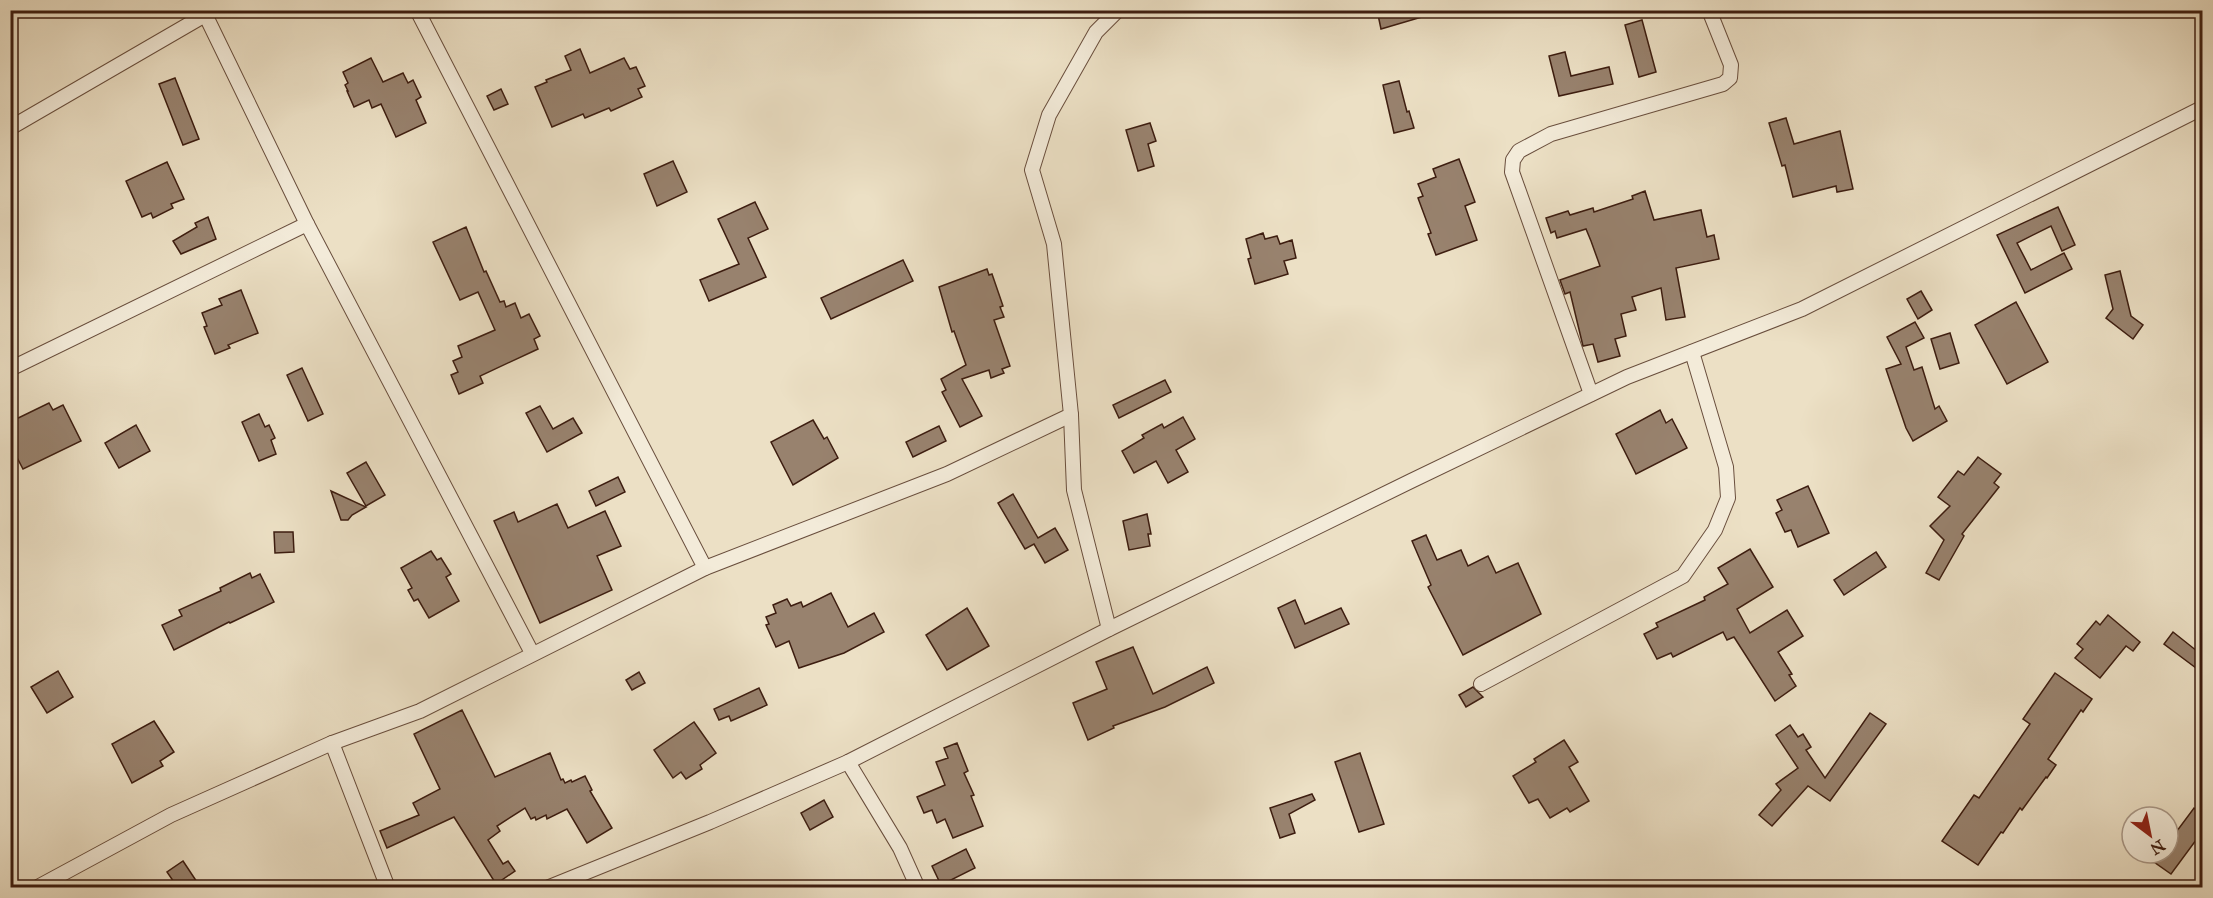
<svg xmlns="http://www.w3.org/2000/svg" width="2213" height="898" font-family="'IM FELL Great Primer',serif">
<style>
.building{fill:#98826e;stroke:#3d1d10;stroke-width:1.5}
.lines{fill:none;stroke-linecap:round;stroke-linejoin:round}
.minor-casing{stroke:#694e3d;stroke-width:16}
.minor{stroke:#f3ebd9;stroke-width:14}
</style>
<rect width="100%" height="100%" fill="#ece0c5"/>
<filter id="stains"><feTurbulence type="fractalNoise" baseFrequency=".00333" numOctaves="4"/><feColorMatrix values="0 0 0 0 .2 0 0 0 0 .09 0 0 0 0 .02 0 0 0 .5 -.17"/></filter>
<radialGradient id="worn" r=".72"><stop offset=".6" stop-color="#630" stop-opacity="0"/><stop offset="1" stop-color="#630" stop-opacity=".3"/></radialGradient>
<g class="building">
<polygon points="1377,10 1431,10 1432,14 1381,29"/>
<polygon points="1642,20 1656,72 1639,77 1625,25"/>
<polygon points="580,49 590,73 624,58 630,69 636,67 645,86 638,89 642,97 611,111 609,108 585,118 583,114 552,127 535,87 547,82 546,80 571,70 565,56"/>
<polygon points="1565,52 1571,76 1609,67 1613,84 1559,96 1549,56"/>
<polygon points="371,58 383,82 403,73 408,83 413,80 421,97 416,100 426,123 396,137 381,104 372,108 369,100 354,107 347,91 348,91 345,85 348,83 343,72"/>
<polygon points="175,78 199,139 183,145 159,84"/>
<polygon points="1399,81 1407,112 1409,111 1414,128 1394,133 1383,85"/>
<polygon points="501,89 508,104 494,110 487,96"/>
<polygon points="1786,118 1794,144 1840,131 1853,189 1837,192 1836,186 1793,197 1785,165 1782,166 1769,123"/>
<polygon points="1150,123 1156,141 1148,144 1154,166 1138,171 1126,130"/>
<polygon points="1459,159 1475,202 1465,206 1477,240 1436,255 1428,234 1431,233 1418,198 1423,196 1418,184 1436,177 1433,169"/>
<polygon points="673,161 687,192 657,206 644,174"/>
<polygon points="167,162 184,199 171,204 173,208 153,218 151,213 142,217 126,181"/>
<polygon points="1645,191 1654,220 1701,210 1707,237 1714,235 1719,259 1676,268 1685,317 1666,320 1661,288 1632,297 1636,310 1621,314 1626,336 1615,339 1620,356 1598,362 1593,344 1583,346 1570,292 1565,294 1560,280 1600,266 1591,241 1586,229 1557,238 1555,231 1551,233 1546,218 1568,211 1570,215 1593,208 1594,212 1633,199 1632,196"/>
<polygon points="755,202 768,229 748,238 766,277 709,301 700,280 739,264 718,219"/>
<polygon points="2058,207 2075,245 2062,251 2051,226 2017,243 2031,270 2064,253 2072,269 2025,293 1997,235"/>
<polygon points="208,217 216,239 181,254 173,241 197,227 195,223"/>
<polygon points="466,227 484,272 486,271 500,302 504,301 506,307 515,303 521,318 529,314 540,336 534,339 538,349 480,376 483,383 459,394 451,375 458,372 453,361 462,357 458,346 495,330 478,292 460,300 433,242"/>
<polygon points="1263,233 1265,239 1277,236 1280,244 1292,240 1296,258 1284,261 1288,274 1255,284 1248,259 1251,258 1246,239"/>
<polygon points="903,260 913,281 831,319 821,298"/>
<polygon points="987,269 989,275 992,274 1003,306 1000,307 1004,317 994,320 1010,366 1002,369 1004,373 991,378 989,370 962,379 982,416 960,427 942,392 946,390 941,379 966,365 954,331 952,332 939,287"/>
<polygon points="2120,271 2131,316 2143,325 2133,339 2106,318 2113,309 2105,275"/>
<polygon points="241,290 258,333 228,345 230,348 215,354 204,327 207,326 202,313 222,305 219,299"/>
<polygon points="1921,291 1932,310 1918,319 1907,299"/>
<polygon points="2016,302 2048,362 2007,384 1975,325"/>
<polygon points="1915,322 1924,338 1906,347 1914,370 1922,367 1935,409 1939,406 1947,421 1913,441 1906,428 1886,369 1901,364 1887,337"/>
<polygon points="1950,333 1959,363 1940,369 1931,339"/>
<polygon points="302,368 323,414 308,421 287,375"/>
<polygon points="1165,380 1171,392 1119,418 1113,405"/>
<polygon points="49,403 53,410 63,405 81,441 23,469 10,444 10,422"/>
<polygon points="540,406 553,429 573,418 582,433 547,452 526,413"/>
<polygon points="1660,410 1666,423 1672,419 1687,448 1636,474 1616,434"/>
<polygon points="259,414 265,427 269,425 275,438 271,440 276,454 259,461 242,422"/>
<polygon points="1183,417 1195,439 1176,450 1188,472 1168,483 1156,461 1134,473 1122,451 1144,438 1142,435 1162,424 1164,428"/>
<polygon points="813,420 824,439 827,437 838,458 793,485 771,442"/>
<polygon points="136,425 150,451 119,468 105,443"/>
<polygon points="939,426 946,441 913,457 906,442"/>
<polygon points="1978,457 2001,474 1994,483 1999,487 1962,534 1964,536 1939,580 1926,573 1944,540 1930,526 1950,506 1938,497 1958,471 1964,475"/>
<polygon points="366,462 385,495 366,506 347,473"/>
<polygon points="618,477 625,492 596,506 589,491"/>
<polygon points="1808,486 1829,533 1798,547 1791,530 1785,532 1776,513 1782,510 1777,500"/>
<polygon points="331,491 366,507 352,515 348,520 341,520"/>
<polygon points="1013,494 1038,538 1055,528 1068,550 1045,563 1034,544 1025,549 998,503"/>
<polygon points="557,504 568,528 605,511 621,546 597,556 612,590 540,623 494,521 514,512 518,522"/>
<polygon points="1147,514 1151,534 1148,534 1150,546 1129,550 1123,521"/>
<polygon points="274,532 293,532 294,552 275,553"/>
<polygon points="1426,535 1437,560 1461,550 1468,566 1488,556 1496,573 1518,563 1541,614 1463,655 1428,587 1431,585 1412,541"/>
<polygon points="1750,549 1773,587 1737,609 1750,633 1787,610 1803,636 1778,652 1792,674 1789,675 1796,686 1775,701 1734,637 1727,640 1723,632 1673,657 1671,653 1657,659 1644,634 1658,627 1656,623 1705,600 1704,597 1728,584 1718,568"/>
<polygon points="431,551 437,560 441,558 451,574 446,577 459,601 429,618 418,599 414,601 408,590 412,588 401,568"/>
<polygon points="1876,552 1886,567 1844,595 1834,580"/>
<polygon points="250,573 252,578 260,574 274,602 230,623 229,622 174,650 162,625 182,616 179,610 221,591 220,588"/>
<polygon points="831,593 848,627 874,613 884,632 844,653 799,668 789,641 776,647 766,625 769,624 766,617 776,613 773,605 787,599 791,606 801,602 803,607"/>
<polygon points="1295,600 1305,624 1341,608 1349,624 1295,648 1278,608"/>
<polygon points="967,608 989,646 947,670 926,635"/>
<polygon points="2108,615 2140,642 2133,651 2126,646 2100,678 2075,658 2083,649 2077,644 2096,621 2100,625"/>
<polygon points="2173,632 2202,655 2202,659 2196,668 2164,644"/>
<polygon points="1133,647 1153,694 1207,667 1214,683 1165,707 1113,726 1114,728 1088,740 1073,703 1107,689 1096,662"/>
<polygon points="58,671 73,697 47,713 31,687"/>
<polygon points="639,672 645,683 632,690 626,680"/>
<polygon points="2055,673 2092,699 2083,712 2081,710 2048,759 2056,765 2047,778 2046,777 2022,810 2020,808 2003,833 2001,832 1978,865 1942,841 1974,795 1979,798 2030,724 2023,719"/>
<polygon points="1473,687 1483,697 1466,707 1459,695"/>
<polygon points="759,688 767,705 731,721 729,716 719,720 714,709"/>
<polygon points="462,710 495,777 550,753 561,780 563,779 565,783 571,780 572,782 585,776 592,790 590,791 612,828 587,843 567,809 547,819 546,815 536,820 535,817 531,819 525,808 497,826 500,831 488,840 503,864 508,861 515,871 496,884 454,817 387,848 380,831 419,815 413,803 440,789 414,734"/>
<polygon points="1870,713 1886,724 1830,801 1808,786 1772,826 1759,815 1781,790 1776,784 1798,768 1776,735 1790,725 1798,737 1803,734 1811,747 1806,750 1825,778"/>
<polygon points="154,721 174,752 160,761 163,766 132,783 112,744"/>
<polygon points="694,722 716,753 700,765 702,769 686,779 681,772 673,778 654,750"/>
<polygon points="1564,740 1578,762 1569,767 1589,801 1570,812 1567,808 1550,818 1538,799 1529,803 1513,776 1536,762 1534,759"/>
<polygon points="957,743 968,771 964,773 974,795 971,796 983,826 953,838 945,819 937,823 932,810 924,813 917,797 945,785 936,762 948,758 944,748"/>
<polygon points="1360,753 1384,824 1359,832 1335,762"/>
<polygon points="1312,794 1315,800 1289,814 1295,833 1280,838 1270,808"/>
<polygon points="824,800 833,817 810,830 801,813"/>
<polygon points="2194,808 2202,815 2202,832 2171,874 2154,862 2160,853 2168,853 2168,843"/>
<polygon points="966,849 975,868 941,885 932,866"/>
<polygon points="183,861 201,888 178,888 167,872"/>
</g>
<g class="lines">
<g class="minor-casing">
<g id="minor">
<polyline points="203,10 307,224 532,653"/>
<polyline points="417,10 705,568"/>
<polyline points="10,128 205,15"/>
<polyline points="10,369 307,224"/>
<polyline points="1591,394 1512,172 1513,160 1519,151 1551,134 1723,84 1730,78 1731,65 1709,10"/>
<polyline points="1071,415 1074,490 1109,629"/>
<polyline points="1481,684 1683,576 1715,530 1728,498 1726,467 1692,352"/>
<polyline points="332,743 388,888"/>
<polyline points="848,762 900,848 918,888"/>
<polyline points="36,888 171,815 332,743 420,711 705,568 947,474 1071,415 1054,244 1032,170 1049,115 1096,32 1118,10"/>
<polyline points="547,888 710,822 848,762 1109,629 1411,481 1627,377 1802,309 2202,108"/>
</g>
</g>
<use href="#minor" class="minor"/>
</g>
<rect width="2213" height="898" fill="none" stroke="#ece0c5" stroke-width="36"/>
<rect x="12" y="12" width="2189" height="874" fill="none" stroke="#3d1d10" stroke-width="3"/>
<rect x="18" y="18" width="2177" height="862" fill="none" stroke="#3d1d10" stroke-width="1.5"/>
<g transform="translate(2150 835) rotate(148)"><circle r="28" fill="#f3ebd9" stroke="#aa9989" stroke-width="1.5"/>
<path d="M0-4.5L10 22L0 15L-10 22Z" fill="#8f2418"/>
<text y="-9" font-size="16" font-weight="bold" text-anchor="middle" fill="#3d1d10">N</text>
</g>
<rect width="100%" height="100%" filter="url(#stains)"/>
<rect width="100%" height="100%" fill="url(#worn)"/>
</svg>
